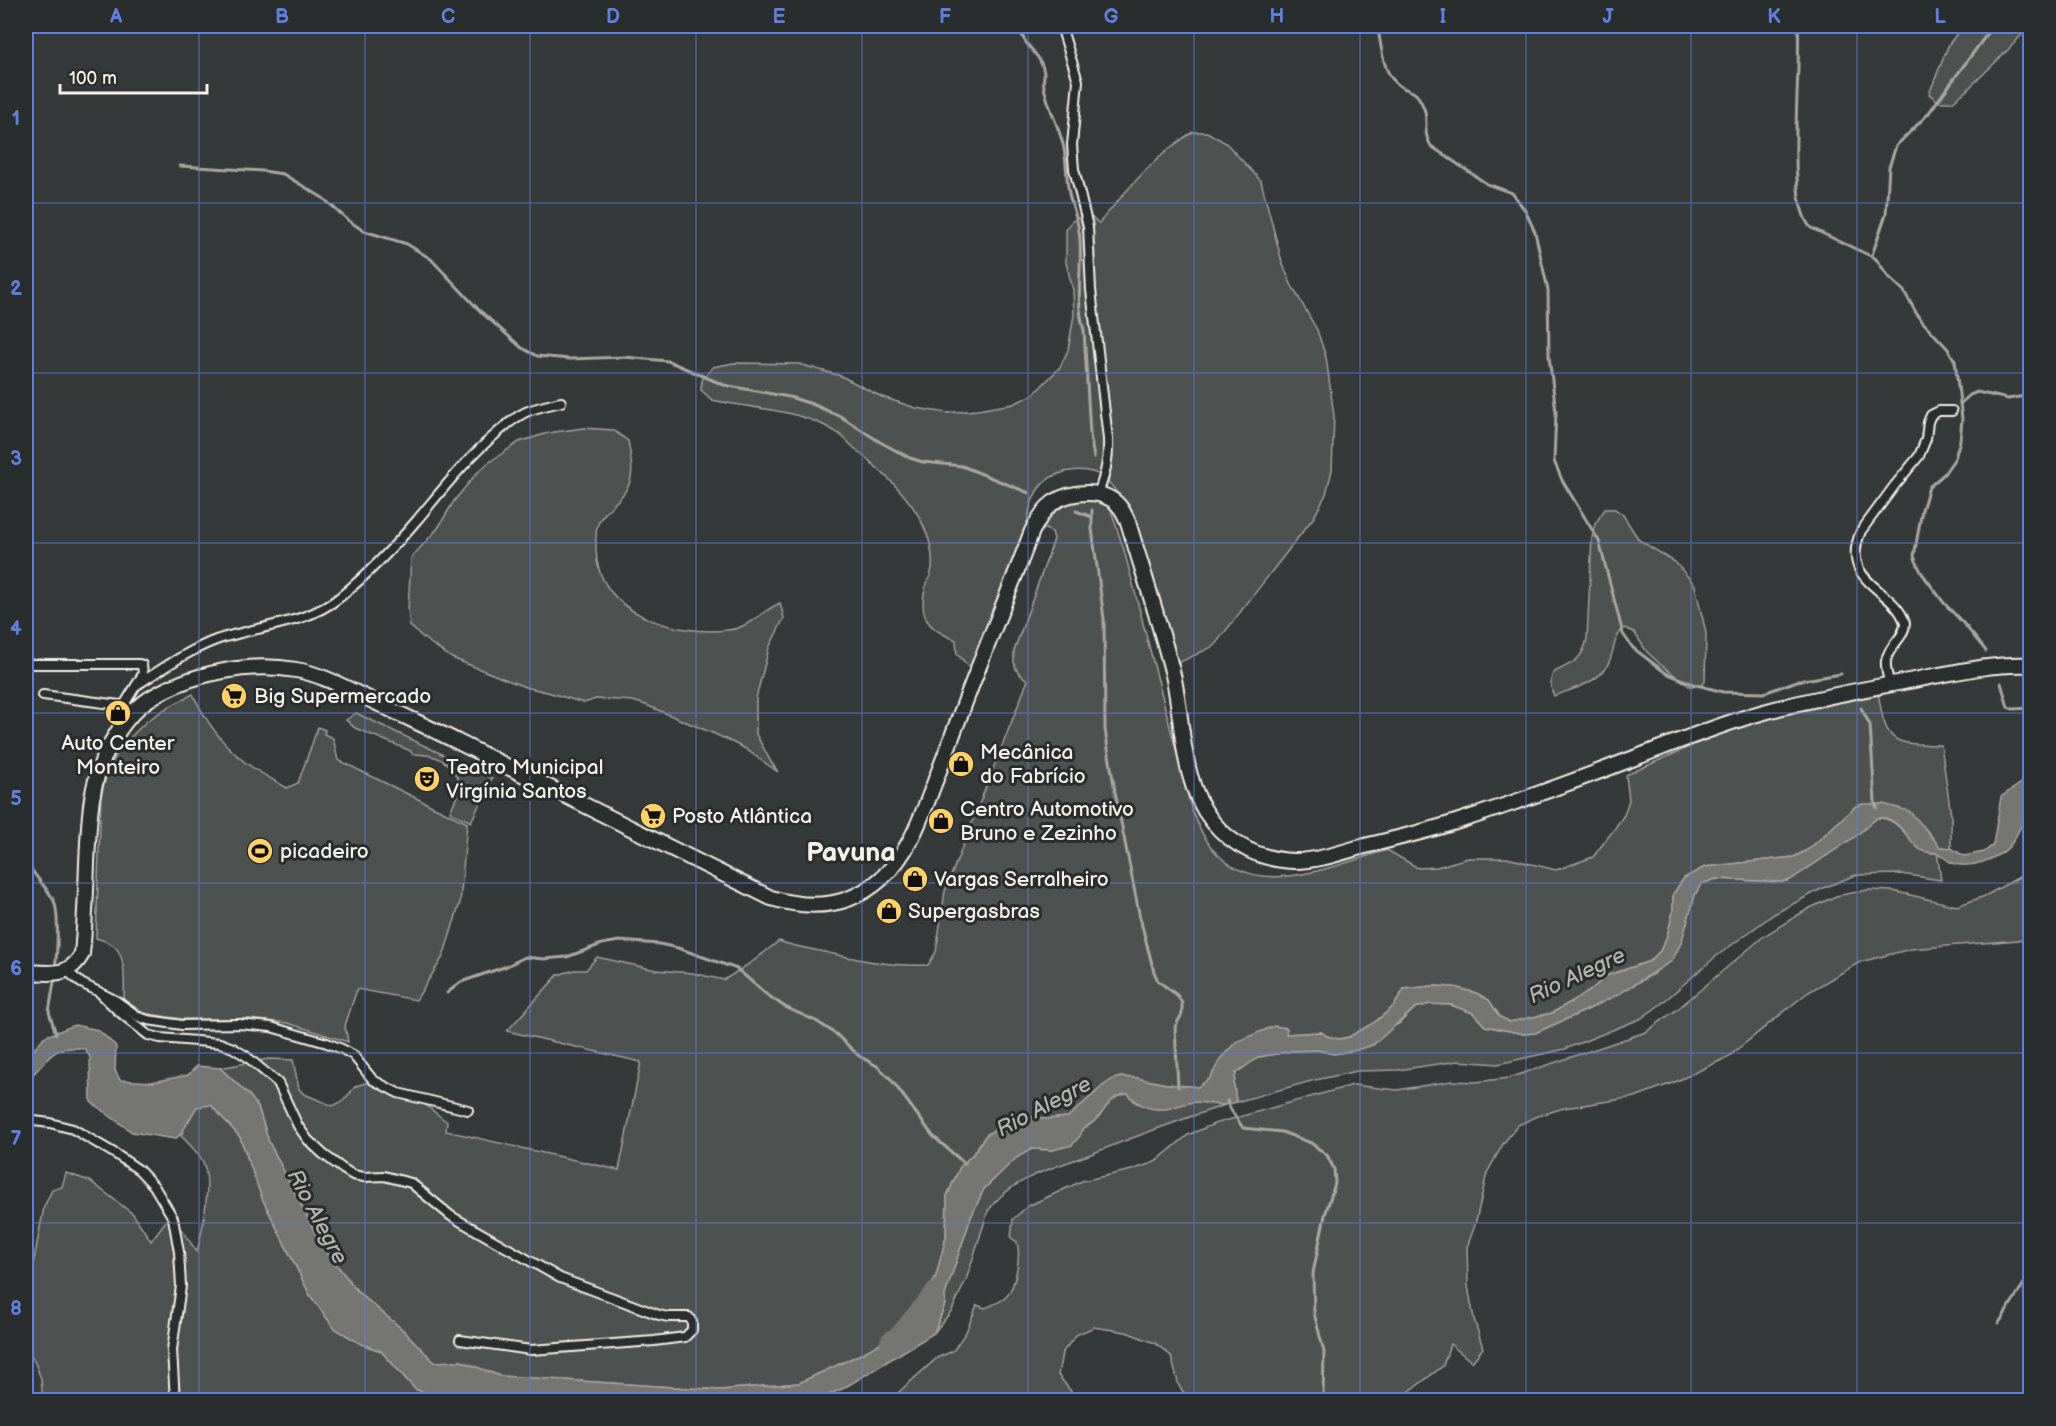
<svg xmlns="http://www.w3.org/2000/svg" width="2056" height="1426" font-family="'Balsamiq Sans',sans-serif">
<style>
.green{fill:#4e514f;stroke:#a1a19c;stroke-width:1.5}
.water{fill:#757572;stroke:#a8a7a1;stroke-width:1.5}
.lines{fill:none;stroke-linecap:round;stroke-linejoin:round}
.stream{stroke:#a8a7a1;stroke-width:3}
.river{stroke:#757572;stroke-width:18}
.minor-casing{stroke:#f4f1e8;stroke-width:12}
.trunk-casing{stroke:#f4f1e8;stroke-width:18}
.minor{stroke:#2a2d2e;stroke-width:8}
.trunk{stroke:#2a2d2e;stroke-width:14}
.grid{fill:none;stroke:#5e7fdd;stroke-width:1.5;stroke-opacity:0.55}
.labels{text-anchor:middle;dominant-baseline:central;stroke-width:6;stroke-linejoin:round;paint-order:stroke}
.poi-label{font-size:21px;fill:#f4f1e8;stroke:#2a2d2e;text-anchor:start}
.water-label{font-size:22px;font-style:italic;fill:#b4b3ad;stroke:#2a2d2e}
.district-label{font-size:27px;font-weight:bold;fill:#f4f1e8;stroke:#2a2d2e}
.neatline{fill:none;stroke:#5e7fdd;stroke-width:2}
.grid-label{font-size:20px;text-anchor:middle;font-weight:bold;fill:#5e7fdd}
</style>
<rect width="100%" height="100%" fill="#363939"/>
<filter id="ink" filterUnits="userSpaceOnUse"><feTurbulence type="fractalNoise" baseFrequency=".0167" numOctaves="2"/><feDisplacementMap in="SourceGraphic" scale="12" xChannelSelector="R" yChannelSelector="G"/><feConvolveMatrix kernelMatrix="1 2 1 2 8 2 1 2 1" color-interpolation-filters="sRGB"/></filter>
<g filter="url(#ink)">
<g class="green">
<polygon points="1963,26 2030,26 2006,52 1966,91 1952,102 1939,102 1929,94 1949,44"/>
<path d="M1193 132H1207L1226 143 1261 181 1282 262 1291 284 1317 330 1326 357 1334 416 1332 470 1326 494 1314 517 1214 646 1174 665 1124 502C1118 493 1111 484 1103 477 1085 465 1052 470 1039 488 1026 507 1028 529 1022 550 1018 563 1011 575 1006 588 994 615 983 642 972 670L957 654 956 640C930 630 918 619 925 589 927 582 931 575 932 568 933 555 931 544 926 532 914 499 885 475 859 452 852 447 846 439 839 434 804 409 752 409 712 400L701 390 702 380 713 367 733 363 799 364 841 376 882 397 916 408 947 413 977 410 1013 404 1033 395 1060 367 1068 350 1074 315 1073 290 1066 263V230L1072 221 1087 214 1099 223C1128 189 1155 155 1193 132Z"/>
<path d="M583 428 613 430 628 441C633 471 637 484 612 506 607 511 601 516 598 524 595 532 596 542 596 551 598 614 675 636 728 630 749 628 762 611 780 603L784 618 769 648 756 698V734L771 762 778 772 744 748 717 735 646 705 633 701 620 700 596 699 584 703 547 692 525 687 452 658 426 640 410 626 408 610 411 558 438 528 454 501 476 474 488 463 519 442 548 433Z"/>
<path d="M1071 494 1109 504 1124 550 1192 811C1196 819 1199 828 1204 836 1243 907 1329 867 1387 850L1418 868 1437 867 1468 858H1507L1556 870 1593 857 1615 828 1624 815 1629 800 1626 775 1705 740 1751 723 1878 692C1886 744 1891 744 1941 745L1951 815V848L1940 847 1923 826 1856 806 1809 849 1794 857 1705 867 1684 878 1673 894V912L1667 936 1660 951 1650 961 1606 976 1590 991 1552 1013 1510 1022 1500 1017 1489 1000 1476 993 1454 987 1433 986 1404 989 1394 1006 1375 1022 1349 1037 1339 1039 1327 1036 1321 1032 1286 1034 1198 1087 1166 1084 1137 1078 1104 1085 1068 1117 1048 1119 1020 1115 1005 1123 986 1135 973 1154 960 1167 953 1183 947 1196 946 1237 936 1276 918 1315 900 1332 863 1353 799 1383 720 1390 500 1376 461 1361 434 1362 403 1330 358 1292 322 1246 269 1142 258 1107 250 1096 220 1068 268 1059 293 1060 299 1089 304 1094 333 1106 343 1101 356 1086 369 1082 412 1094 447 1122 446 1131 619 1170 641 1062 507 1031 558 975 574 970H586L597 957 656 970 692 973 724 980 752 962 779 941C792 946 806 948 820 951 856 959 890 967 928 965L936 952 945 891 1028 680C1015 673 1013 665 1014 651L1054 539 1052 532 1043 528 1050 510Z"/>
<path d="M1605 509H1615L1623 515 1639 540 1675 562 1695 585 1706 633 1705 682 1700 686H1689L1660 664 1647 652 1634 632 1625 628C1612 637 1615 653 1607 666 1596 684 1572 689 1554 696 1550 688 1550 681 1553 673 1571 662 1581 664 1587 639L1592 538 1595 524Z"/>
<path d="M193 694C204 718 220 741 240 758 253 770 272 779 287 788L298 783 318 727 325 730 324 734 333 738 338 760 467 823 460 903 443 957 416 1000 357 989 345 1026 348 1042 288 1023 249 1019H182L142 1013 124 1003C124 988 127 956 114 946 110 942 102 940 96 938L101 796 106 776 120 747 147 721 165 709Z"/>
<path d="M356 713 492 778 471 822 450 812 461 787C452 762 440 754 412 754L411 751 355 728 346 720Z"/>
<path d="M1876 818C1905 816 1910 855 1937 853L1941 880 1901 874 1856 875 1823 888 1774 914 1714 958 1661 1004 1640 1019 1565 1049 1498 1064 1458 1061 1398 1070 1357 1071 1311 1081 1236 1102 1234 1084 1236 1073 1258 1057 1292 1051 1317 1050 1334 1054 1399 1024 1415 1008 1430 1004 1451 1005 1473 1013 1485 1026 1524 1034 1535 1033 1587 1010 1654 974 1681 943 1695 895 1701 884 1716 879 1782 882 1790 880 1856 836Z"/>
<path d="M2030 871V939L1911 949 1860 962 1807 993 1728 1057 1675 1082 1635 1097 1564 1108 1538 1116 1518 1125 1503 1144 1487 1173 1475 1225 1467 1247 1468 1286 1474 1319 1483 1348 1472 1362 1450 1344 1443 1366 1398 1400H1189L1179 1386 1171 1356 1155 1343 1126 1332 1094 1327 1076 1335 1062 1353 1058 1375 1078 1400H890L937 1358 953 1351 966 1332 977 1305 985 1308C992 1305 1001 1302 1006 1297 1016 1286 1021 1255 1017 1242L1011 1238 1013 1219 1028 1206 1082 1181 1132 1170 1155 1162 1188 1135 1214 1124 1353 1085 1397 1090 1452 1081 1475 1082 1509 1078 1646 1032 1680 1007 1764 936 1808 909 1836 896 1868 890 1893 891 1957 906 1985 896Z"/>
<path d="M1128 1094 1136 1103 1170 1108 1185 1103 1198 1102 1225 1105C1180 1120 1136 1136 1091 1154 1056 1167 1010 1178 988 1211L966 1280 952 1310 934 1333 945 1304V1295L971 1217 984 1189 1016 1158 1031 1149 1053 1150 1080 1136 1082 1129C1090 1125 1096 1121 1101 1114 1109 1103 1114 1095 1128 1094Z"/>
<path d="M211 1105 240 1137 262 1198 310 1295 334 1327 361 1344 381 1351 415 1389 445 1400H43L41 1379 36 1365 26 1345V1302L44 1207 52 1190 62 1187 66 1173 90 1181 133 1214 151 1241 168 1218 181 1229 197 1252C202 1231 213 1180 202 1160 197 1151 188 1143 181 1136L188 1118 197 1106Z"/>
</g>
<path class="water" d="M2030 769V815C2017 824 2018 844 2000 854 1986 862 1968 869 1952 863 1947 861 1942 855 1937 853 1930 852 1925 853 1919 849 1905 837 1899 816 1877 818L1856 836 1790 880 1782 882 1716 879 1701 884 1695 895 1681 943 1672 961 1619 994 1587 1010 1535 1033 1524 1034 1485 1026 1473 1013 1451 1005 1430 1004 1415 1008 1373 1045 1353 1051 1334 1054 1317 1050 1292 1051 1259 1057 1236 1073 1234 1084 1236 1102C1222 1108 1212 1103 1198 1102 1188 1101 1180 1106 1171 1108 1154 1112 1139 1106 1128 1094 1114 1095 1109 1103 1101 1114 1096 1121 1090 1125 1082 1129L1080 1136 1072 1145 1053 1150 1032 1149 1016 1158 984 1189 971 1217 945 1295V1304L934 1333 844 1388 818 1400H445L415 1389 381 1351 361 1344 334 1328 310 1295 262 1198 240 1137 211 1105 197 1107C190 1116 184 1134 175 1139L132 1132 91 1102 90 1057 85 1049C49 1043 49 1062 26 1081V1059L44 1037 75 1025 98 1030 116 1046 115 1070 120 1080 152 1082 188 1075 197 1066 220 1068 250 1096 258 1107 269 1142 322 1246 358 1292 403 1330 434 1362 461 1361 500 1376 720 1390 799 1383 863 1353 900 1332 918 1315 936 1276 946 1237 947 1196 960 1167 973 1154 986 1135 1020 1115 1048 1119 1068 1117 1104 1085 1113 1079 1121 1077 1137 1078 1166 1084 1198 1087 1210 1078 1221 1058 1236 1042 1274 1026 1287 1028 1286 1034 1321 1032 1327 1036 1339 1039 1349 1037 1375 1022 1394 1006 1404 989 1433 986 1454 987 1476 993 1489 1000 1500 1017 1510 1022 1552 1013 1590 991 1606 976 1650 961 1660 951 1667 936 1673 912V894L1684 878 1705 867 1794 857 1809 849 1847 814 1856 806 1863 804H1883L1909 811 1923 826 1940 847 1951 848 1964 856 1984 852 1993 845 2001 797 2021 783Z"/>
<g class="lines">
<g class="stream">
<path d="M1020 26C1021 46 1042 53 1044 73 1044 78 1043 82 1044 87 1048 107 1058 125 1063 144 1067 160 1066 178 1069 194 1071 203 1075 212 1077 221 1086 257 1073 294 1084 330L1090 434 1094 458"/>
<path d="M1377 26C1382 44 1381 69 1396 83 1407 94 1414 85 1423 106 1430 121 1421 130 1431 146L1487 184 1512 193 1525 210 1535 232 1548 290 1549 356 1556 412 1554 461 1562 480 1599 541 1623 634 1633 648 1666 673 1693 684 1723 692 1764 693 1797 681 1841 674"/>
<path d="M1798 26C1802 68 1784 200 1811 228L1875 258 1889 277 1904 291 1919 318 1948 349 1955 361 1962 419 1960 440 1955 458 1944 474 1929 487 1922 510 1914 556 1921 572 1944 603 1964 624 1986 651"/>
<polyline points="180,166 263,171 283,174 323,198 349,221 364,231 407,244 431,259 480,311 522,348 537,356 570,359 624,357 668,361 724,385 789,397 812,404 840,416 880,442 910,458 923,462 962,466 1029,493"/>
<polyline points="1872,255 1886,214 1889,167 1896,146 1928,114 1993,26"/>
<polyline points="1960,404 1970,395 1977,392 2008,399 2030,395"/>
<polyline points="1092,510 1092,529 1104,619 1105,730 1115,792 1140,918 1154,972 1158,981 1177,995 1182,1003 1182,1014 1175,1027 1178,1087"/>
<polyline points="1076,511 1092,517"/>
<polyline points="2001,683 2008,707 2013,709 2030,708"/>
<polyline points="1861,708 1870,725 1875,802 1877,808"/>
<polyline points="26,773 27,777 28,808 26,822"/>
<path d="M26 855C29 873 44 883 53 899 60 911 57 955 55 970"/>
<polyline points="55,976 49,1012 56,1034"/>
<polyline points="447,993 461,982 507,966 525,957 544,959 567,957 602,944 619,941 659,944 678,948 737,969 766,994 785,1007 816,1021 836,1034 859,1056 877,1066 890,1078 933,1136 965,1164"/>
<polyline points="1227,1101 1231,1110 1243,1128 1282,1132 1311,1143 1327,1155 1334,1169 1335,1183 1325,1215 1313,1273 1314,1313 1324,1352 1323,1400"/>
<polyline points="1999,1323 2030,1274"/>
</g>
<polyline class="river" points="889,1341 899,1334 935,1291"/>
<g class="minor-casing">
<g id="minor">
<path d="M1061 26 1078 81 1072 145 1074 169 1088 227 1091 290 1108 439C1109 460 1105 475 1098 494"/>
<polyline points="33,664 139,664 142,665 143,674 124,705"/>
<path d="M137 685C162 669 189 650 216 640 256 626 306 625 340 597 367 575 394 547 417 520 443 489 466 459 497 433 506 425 515 417 526 412 537 407 549 405 561 402"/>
<path d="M1890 685C1888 677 1885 669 1886 661 1888 646 1905 638 1905 623 1895 588 1838 584 1861 531L1895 485 1919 456 1926 439 1928 422 1931 415 1939 411H1952"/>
<polyline points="43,695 127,706"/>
<polyline points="67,971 81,983 115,1000 139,1017 148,1020 182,1025 239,1024 271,1027 327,1043 342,1049 353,1055 373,1080 398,1093 468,1110"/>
<polyline points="99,992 117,1010 148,1035 160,1038 220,1043 233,1048 246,1056 278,1083 298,1126 308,1140 323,1154 343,1169 353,1175 364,1177 384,1176 411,1183 451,1216 560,1278 659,1315 668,1317 689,1317 692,1322 692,1330 685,1337 654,1341 531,1350 460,1340"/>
<polyline points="26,1120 50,1123 73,1129 114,1153 139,1170 154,1186 173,1218 179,1252 181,1286 172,1350 175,1400"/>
</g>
</g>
<g class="trunk-casing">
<path id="trunk" d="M26 972C50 973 69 978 82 954 85 923 86 893 87 863 89 825 89 785 107 751 116 732 131 711 149 699 190 673 249 662 296 670 321 674 345 688 367 698 397 713 428 727 458 742 562 794 666 846 771 898 811 910 849 908 882 878 907 855 919 823 931 792 943 760 955 729 967 697 988 642 1011 587 1032 531 1037 523 1041 514 1048 507 1062 493 1093 488 1111 499 1120 504 1124 513 1128 522 1143 572 1160 623 1173 675 1184 722 1180 781 1212 821 1232 846 1262 860 1294 861 1315 861 1337 854 1357 848 1393 839 1430 831 1465 819 1523 800 1580 779 1637 757 1679 741 1721 724 1764 712 1810 699 1856 691 1903 682 1944 675 1988 663 2030 665"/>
</g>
<use href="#minor" class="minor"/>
<use href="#trunk" class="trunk"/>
</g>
</g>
<path class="grid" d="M199 26V1400M365 26V1400M530 26V1400M696 26V1400M862 26V1400M1028 26V1400M1194 26V1400M1360 26V1400M1526 26V1400M1691 26V1400M1857 26V1400M26 203H2030M26 373H2030M26 543H2030M26 713H2030M26 883H2030M26 1053H2030M26 1223H2030"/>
<defs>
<g id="supermarket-disc" transform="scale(1.35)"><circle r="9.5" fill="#ffd166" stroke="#2a2d2e"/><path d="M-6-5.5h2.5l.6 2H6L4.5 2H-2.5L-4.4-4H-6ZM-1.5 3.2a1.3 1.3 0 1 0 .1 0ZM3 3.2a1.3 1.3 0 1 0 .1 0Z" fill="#111"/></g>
<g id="shop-disc" transform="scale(1.35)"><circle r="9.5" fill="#ffd166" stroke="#2a2d2e"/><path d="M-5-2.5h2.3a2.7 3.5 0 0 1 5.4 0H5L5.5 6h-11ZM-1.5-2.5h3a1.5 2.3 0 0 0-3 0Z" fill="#111"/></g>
<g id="theatre-disc" transform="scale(1.35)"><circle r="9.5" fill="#ffd166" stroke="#2a2d2e"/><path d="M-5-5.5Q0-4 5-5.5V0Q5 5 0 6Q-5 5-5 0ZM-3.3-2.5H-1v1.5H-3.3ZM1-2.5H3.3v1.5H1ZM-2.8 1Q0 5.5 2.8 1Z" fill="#111"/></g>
<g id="stadium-disc" transform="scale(1.35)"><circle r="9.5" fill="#ffd166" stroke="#2a2d2e"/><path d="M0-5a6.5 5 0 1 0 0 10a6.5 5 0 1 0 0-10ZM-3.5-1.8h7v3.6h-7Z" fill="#111"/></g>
</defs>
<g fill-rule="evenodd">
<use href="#supermarket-disc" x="234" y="696"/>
<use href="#shop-disc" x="118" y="713"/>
<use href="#shop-disc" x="961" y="764"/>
<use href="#theatre-disc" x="427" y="779"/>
<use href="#supermarket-disc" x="653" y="816"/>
<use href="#shop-disc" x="941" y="821"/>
<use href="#stadium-disc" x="260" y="851"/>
<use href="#shop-disc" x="915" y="879"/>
<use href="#shop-disc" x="889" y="911"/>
</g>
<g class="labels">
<g class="poi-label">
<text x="254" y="696">Big Supermercado</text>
<text x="118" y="743" text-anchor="middle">Auto Center<tspan x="118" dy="24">Monteiro</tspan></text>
<text x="980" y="752">Mecânica<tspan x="980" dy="24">do Fabrício</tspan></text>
<text x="446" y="767">Teatro Municipal<tspan x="446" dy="24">Virgínia Santos</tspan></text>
<text x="960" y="809">Centro Automotivo<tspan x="960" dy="24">Bruno e Zezinho</tspan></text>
<text x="672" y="816">Posto Atlântica</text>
<text x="280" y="851">picadeiro</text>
<text x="934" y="879">Vargas Serralheiro</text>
<text x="908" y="911">Supergasbras</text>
</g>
<g class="water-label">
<text transform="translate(1577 976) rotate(-25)">Rio Alegre</text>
<text transform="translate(1044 1107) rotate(-28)">Rio Alegre</text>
<text transform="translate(317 1217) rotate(62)">Rio Alegre</text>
</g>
<g class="district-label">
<text x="851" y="853">Pavuna</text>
</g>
</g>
<rect width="2056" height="1426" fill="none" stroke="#2a2d2e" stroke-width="66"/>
<path d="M60 84v9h147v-9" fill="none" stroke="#f4f1e8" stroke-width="3"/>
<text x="69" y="84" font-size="18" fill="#f4f1e8" stroke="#2a2d2e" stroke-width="4.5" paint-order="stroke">100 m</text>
<rect x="33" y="33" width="1990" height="1360" class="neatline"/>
<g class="grid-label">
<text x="116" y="23">A</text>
<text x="282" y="23">B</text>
<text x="448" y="23">C</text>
<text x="613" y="23">D</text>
<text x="779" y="23">E</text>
<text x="945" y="23">F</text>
<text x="1111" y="23">G</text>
<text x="1277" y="23">H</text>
<text x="1443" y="23">I</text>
<text x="1608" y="23">J</text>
<text x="1774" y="23">K</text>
<text x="1940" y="23">L</text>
<text x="16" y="125">1</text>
<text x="16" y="295">2</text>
<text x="16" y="465">3</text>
<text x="16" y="635">4</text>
<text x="16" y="805">5</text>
<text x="16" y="975">6</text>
<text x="16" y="1145">7</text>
<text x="16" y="1315">8</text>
</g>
</svg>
